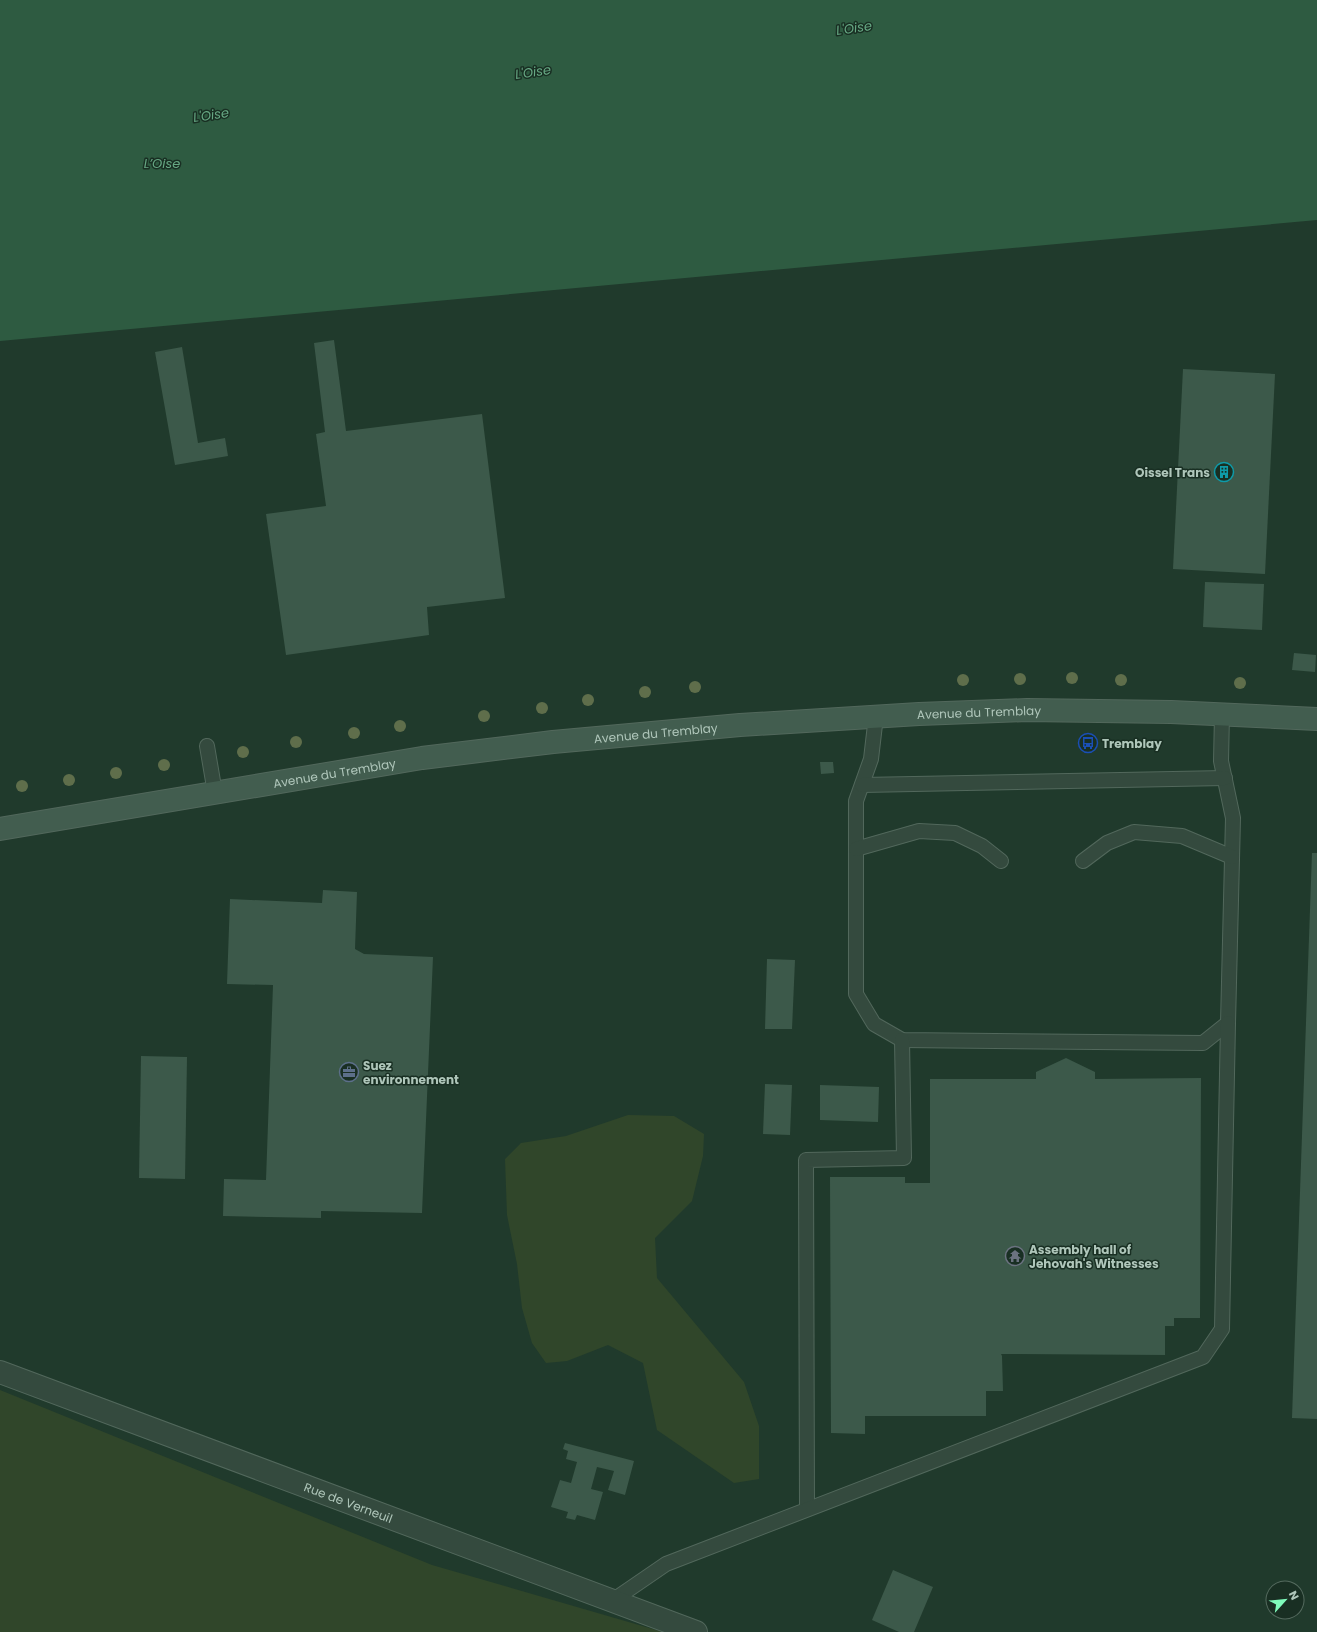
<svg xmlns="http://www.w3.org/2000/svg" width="1317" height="1632" font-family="Poppins,sans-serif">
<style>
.green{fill:#30462a}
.water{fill:#2e5b41}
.building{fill:#3c594a}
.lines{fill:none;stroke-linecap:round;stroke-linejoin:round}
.service-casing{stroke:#52685c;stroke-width:16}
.minor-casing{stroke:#52685c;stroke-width:24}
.secondary-casing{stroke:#52685c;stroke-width:24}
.service{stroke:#344a3e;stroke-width:14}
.minor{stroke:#344a3e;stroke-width:22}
.secondary{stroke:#425d4f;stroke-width:22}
.tree{fill:#5f6e4b}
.labels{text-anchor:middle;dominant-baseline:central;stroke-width:3;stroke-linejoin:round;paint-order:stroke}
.poi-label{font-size:12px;font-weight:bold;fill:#afc6ba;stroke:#192f23;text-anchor:start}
.street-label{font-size:12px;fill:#afc6ba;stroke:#192f23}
.water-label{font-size:13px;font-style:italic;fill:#66a783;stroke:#192f23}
</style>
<rect width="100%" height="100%" fill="#203a2c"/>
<g class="green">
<polygon points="628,1115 674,1116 704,1134 703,1156 692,1201 655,1238 657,1278 744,1382 759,1426 759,1479 734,1483 657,1430 643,1363 608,1345 567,1361 546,1363 532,1343 522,1308 517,1264 507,1215 505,1159 521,1143 566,1136"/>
<polygon points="0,1390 432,1565 663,1632 0,1632"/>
</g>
<polygon class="water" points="0,0 1317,0 1317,220 0,341"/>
<g class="building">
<polygon points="334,340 346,431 482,414 505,598 427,607 429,635 286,655 266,514 326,506 316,434 325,432 314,343"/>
<polygon points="182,347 198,443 225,438 228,456 175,465 155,352"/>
<polygon points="1183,369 1275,374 1265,574 1173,569"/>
<polygon points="1205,582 1264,584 1262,630 1203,627"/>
<polygon points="1294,653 1316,655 1315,672 1292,670"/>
<polygon points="820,762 833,762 834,773 821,774"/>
<polygon points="1312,853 1317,853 1317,1419 1292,1418"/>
<polygon points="323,890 357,892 355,949 364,954 433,957 422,1213 321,1211 321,1218 223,1216 224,1179 266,1180 273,985 227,984 230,899 322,903"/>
<polygon points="767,959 795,960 792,1029 765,1029"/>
<polygon points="141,1056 187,1057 185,1179 139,1178"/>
<polygon points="1066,1058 1095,1072 1095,1079 1201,1078 1200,1318 1174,1318 1174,1326 1165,1326 1165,1355 1001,1354 1002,1356 1003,1391 986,1391 986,1416 865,1416 865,1434 831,1433 830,1177 905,1177 905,1183 930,1183 930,1079 1036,1079 1036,1072"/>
<polygon points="765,1084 792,1085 790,1135 763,1134"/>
<polygon points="820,1085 879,1087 878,1122 820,1120"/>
<polygon points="565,1443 634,1461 625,1495 608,1490 614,1471 597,1467 591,1489 603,1492 595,1520 577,1515 575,1520 566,1518 568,1512 551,1507 560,1480 571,1483 577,1462 566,1459 568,1451 563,1449"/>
<polygon points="893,1570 933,1587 914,1632 899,1632 872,1620"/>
</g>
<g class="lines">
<g class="service-casing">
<g id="service">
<polyline points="876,716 871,759 856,801 856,994 874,1024 902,1040 1203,1043 1228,1023 1233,818 1221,761 1222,715"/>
<polyline points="207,746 215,793"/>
<polyline points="862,785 1225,778"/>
<polyline points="856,849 919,831 955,833 982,846 1001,861"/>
<polyline points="1083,861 1107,843 1134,832 1182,836 1232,857"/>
<polyline points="807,1509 806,1160 904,1158 902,1040"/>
<polyline points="612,1601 666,1564 1203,1357 1222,1329 1228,1023"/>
</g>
</g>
<g class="minor-casing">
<g id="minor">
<path id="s1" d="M0 1372 696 1632"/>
</g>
</g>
<g class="secondary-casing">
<g id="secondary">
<path id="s2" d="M0 829 422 758 553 742 740 725 919 714 1027 710 1171 712 1317 719"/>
</g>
</g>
<use href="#service" class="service"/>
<use href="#minor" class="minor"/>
<use href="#secondary" class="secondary"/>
</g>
<g class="tree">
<circle cx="1072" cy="678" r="6"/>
<circle cx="1020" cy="679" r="6"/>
<circle cx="963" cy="680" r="6"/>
<circle cx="1121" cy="680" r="6"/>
<circle cx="1240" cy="683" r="6"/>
<circle cx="695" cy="687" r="6"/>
<circle cx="645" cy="692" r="6"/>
<circle cx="588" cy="700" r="6"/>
<circle cx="542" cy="708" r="6"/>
<circle cx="484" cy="716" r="6"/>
<circle cx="400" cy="726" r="6"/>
<circle cx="354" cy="733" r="6"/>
<circle cx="296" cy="742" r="6"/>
<circle cx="243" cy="752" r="6"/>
<circle cx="164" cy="765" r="6"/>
<circle cx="116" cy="773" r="6"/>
<circle cx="69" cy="780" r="6"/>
<circle cx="22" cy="786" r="6"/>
</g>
<defs>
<g id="building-ring" transform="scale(1)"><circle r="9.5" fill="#192f23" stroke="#0f9aa8" stroke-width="1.5"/><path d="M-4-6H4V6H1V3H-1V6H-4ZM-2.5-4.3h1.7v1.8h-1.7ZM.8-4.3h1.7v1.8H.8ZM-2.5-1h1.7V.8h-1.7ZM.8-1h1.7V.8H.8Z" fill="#0f9aa8"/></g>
<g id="bus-ring" transform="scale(1)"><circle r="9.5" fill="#192f23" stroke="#1a4fb4" stroke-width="1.5"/><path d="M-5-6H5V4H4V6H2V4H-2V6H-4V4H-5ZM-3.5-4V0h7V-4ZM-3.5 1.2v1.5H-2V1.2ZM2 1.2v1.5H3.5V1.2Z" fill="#1a4fb4"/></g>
<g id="office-ring" transform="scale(1)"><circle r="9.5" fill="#192f23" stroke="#5c6f8a" stroke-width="1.5"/><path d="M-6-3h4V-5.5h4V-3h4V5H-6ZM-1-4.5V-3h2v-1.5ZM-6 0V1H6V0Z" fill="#5c6f8a"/></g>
<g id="temple-ring" transform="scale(1)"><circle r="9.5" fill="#192f23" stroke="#6b7280" stroke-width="1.5"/><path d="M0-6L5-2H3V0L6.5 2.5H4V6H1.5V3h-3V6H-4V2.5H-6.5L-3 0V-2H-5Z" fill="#6b7280"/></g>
</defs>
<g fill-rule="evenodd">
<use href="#building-ring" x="1224" y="472"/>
<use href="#bus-ring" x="1088" y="743"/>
<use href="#office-ring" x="349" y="1072"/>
<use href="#temple-ring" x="1015" y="1256"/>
</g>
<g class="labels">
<g class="poi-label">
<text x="1210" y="472" text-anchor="end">Oissel Trans</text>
<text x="1102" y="743">Tremblay</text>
<text x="363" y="1065">Suez<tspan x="363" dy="14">environnement</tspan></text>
<text x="1029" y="1249">Assembly hall of<tspan x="1029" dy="14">Jehovah's Witnesses</tspan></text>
</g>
<g class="street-label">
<text stroke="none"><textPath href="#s2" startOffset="987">Avenue du Tremblay</textPath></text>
<text stroke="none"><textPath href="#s2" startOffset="663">Avenue du Tremblay</textPath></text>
<text stroke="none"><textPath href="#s2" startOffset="339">Avenue du Tremblay</textPath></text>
<text stroke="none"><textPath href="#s1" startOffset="372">Rue de Verneuil</textPath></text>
</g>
<g class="water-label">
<text transform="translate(854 28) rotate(-8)">L'Oise</text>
<text transform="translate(533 72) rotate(-8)">L'Oise</text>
<text transform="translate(211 115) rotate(-8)">L'Oise</text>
<text x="162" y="163">L’Oise</text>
</g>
</g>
<g transform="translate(1285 1600) rotate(63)"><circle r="19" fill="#192f23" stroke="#556b5f"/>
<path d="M0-3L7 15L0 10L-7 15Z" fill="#7ffbbb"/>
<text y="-6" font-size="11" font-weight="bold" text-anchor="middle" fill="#afc6ba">N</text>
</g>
</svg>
